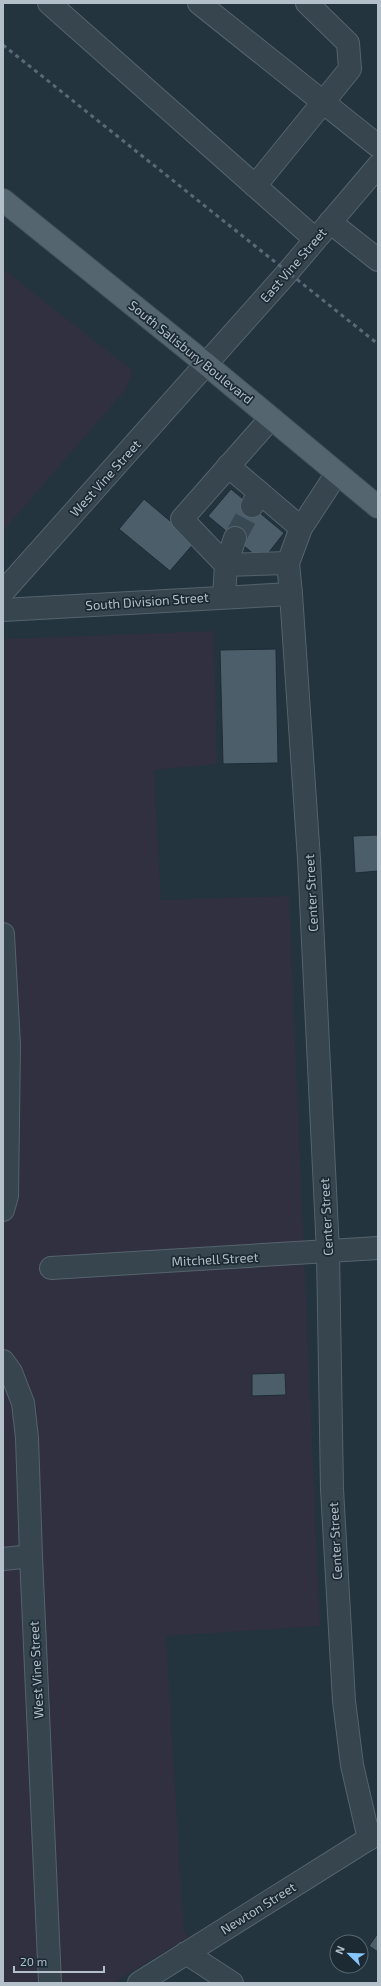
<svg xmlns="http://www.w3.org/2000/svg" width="381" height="1986" font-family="'Exo 2',sans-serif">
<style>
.medical{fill:#303040}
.building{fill:#4c5e6a;stroke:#1e2c36}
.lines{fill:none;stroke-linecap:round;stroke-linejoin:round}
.minor-tunnel{stroke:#394954;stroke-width:22;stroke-dasharray:22 11;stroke-linecap:butt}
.minor-casing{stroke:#55636d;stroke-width:24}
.major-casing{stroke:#43515b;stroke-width:24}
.minor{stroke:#37454f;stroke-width:22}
.major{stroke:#55656f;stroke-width:22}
.rail{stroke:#596a76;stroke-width:3;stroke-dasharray:4 4;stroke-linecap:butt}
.labels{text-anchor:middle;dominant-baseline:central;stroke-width:3.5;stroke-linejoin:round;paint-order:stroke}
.street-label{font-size:13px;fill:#b3c0ca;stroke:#1c2a34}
</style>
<rect width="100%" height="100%" fill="#23343f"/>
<g class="medical">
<polygon points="3,269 133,371 126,389 3,531"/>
<polygon points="214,631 217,764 154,770 161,900 289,896 320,1626 166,1636 184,1932 189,1937 113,1983 3,1983 3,639"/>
</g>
<g class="building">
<polygon points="231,489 284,533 262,561 208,516"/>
<polygon points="144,499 195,542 170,571 119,529"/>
<polygon points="276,649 278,763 223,764 220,650"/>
<polygon points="378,835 378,871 355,873 353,836"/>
<polygon points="285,1373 286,1395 252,1396 252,1374"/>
<polygon points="378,1933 378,1952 369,1946"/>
</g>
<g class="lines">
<polyline class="minor-tunnel" points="235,538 252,506"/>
<g class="minor-casing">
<g id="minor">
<polyline points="49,3 315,239"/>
<polyline points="199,3 378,146"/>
<polyline points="255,186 350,69 348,43 307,3"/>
<polyline points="330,222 378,260"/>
<polyline points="228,466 259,492 252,506"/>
<polyline points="259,492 301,528"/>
<polyline points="235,538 226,565 288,563 301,528 337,473"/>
<polyline points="288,563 291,594 309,859 328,1252 332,1489 344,1701 352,1765 369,1839"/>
<polyline points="3,592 288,272 378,166"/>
<polyline points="224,596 226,565 182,519 271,418"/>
<polyline points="3,610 291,594"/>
<polyline points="3,934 9,1045 7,1196 3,1210"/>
<polyline points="51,1268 378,1248"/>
<polyline points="3,1361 11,1372 23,1403 27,1438 31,1556 50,1983"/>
<polyline points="3,1559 31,1556"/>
<polyline points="186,1953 232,1983"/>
<polyline points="139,1983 378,1833"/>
</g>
</g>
<g class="major-casing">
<polyline id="major" points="3,200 206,364 378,507"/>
</g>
<use href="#minor" class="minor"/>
<use href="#major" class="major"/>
<polyline class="rail" points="3,45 378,344"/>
</g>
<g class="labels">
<g class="street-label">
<text transform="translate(293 265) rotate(-49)">East Vine Street</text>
<text transform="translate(191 352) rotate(39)">South Salisbury Boulevard</text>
<text transform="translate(105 478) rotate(-48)">West Vine Street</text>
<text transform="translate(147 601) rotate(-4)">South Division Street</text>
<text transform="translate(311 893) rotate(-93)">Center Street</text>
<text transform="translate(326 1217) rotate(-93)">Center Street</text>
<text transform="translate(215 1259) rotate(-3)">Mitchell Street</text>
<text transform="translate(335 1541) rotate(-93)">Center Street</text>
<text transform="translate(36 1670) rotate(-93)">West Vine Street</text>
<text transform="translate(258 1908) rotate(-32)">Newton Street</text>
</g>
</g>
<rect width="381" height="1986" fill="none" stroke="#b3c0ca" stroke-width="8"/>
<g transform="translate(349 1954) rotate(293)"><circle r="19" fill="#1c2a34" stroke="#586670"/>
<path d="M0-3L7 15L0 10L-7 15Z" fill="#87c8fc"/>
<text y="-6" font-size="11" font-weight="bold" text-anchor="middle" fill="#b3c0ca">N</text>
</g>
<path d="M14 1966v6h90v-6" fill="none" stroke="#b3c0ca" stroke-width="2"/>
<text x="20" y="1966" font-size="12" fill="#b3c0ca" stroke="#1c2a34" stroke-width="3" paint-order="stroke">20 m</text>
</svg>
